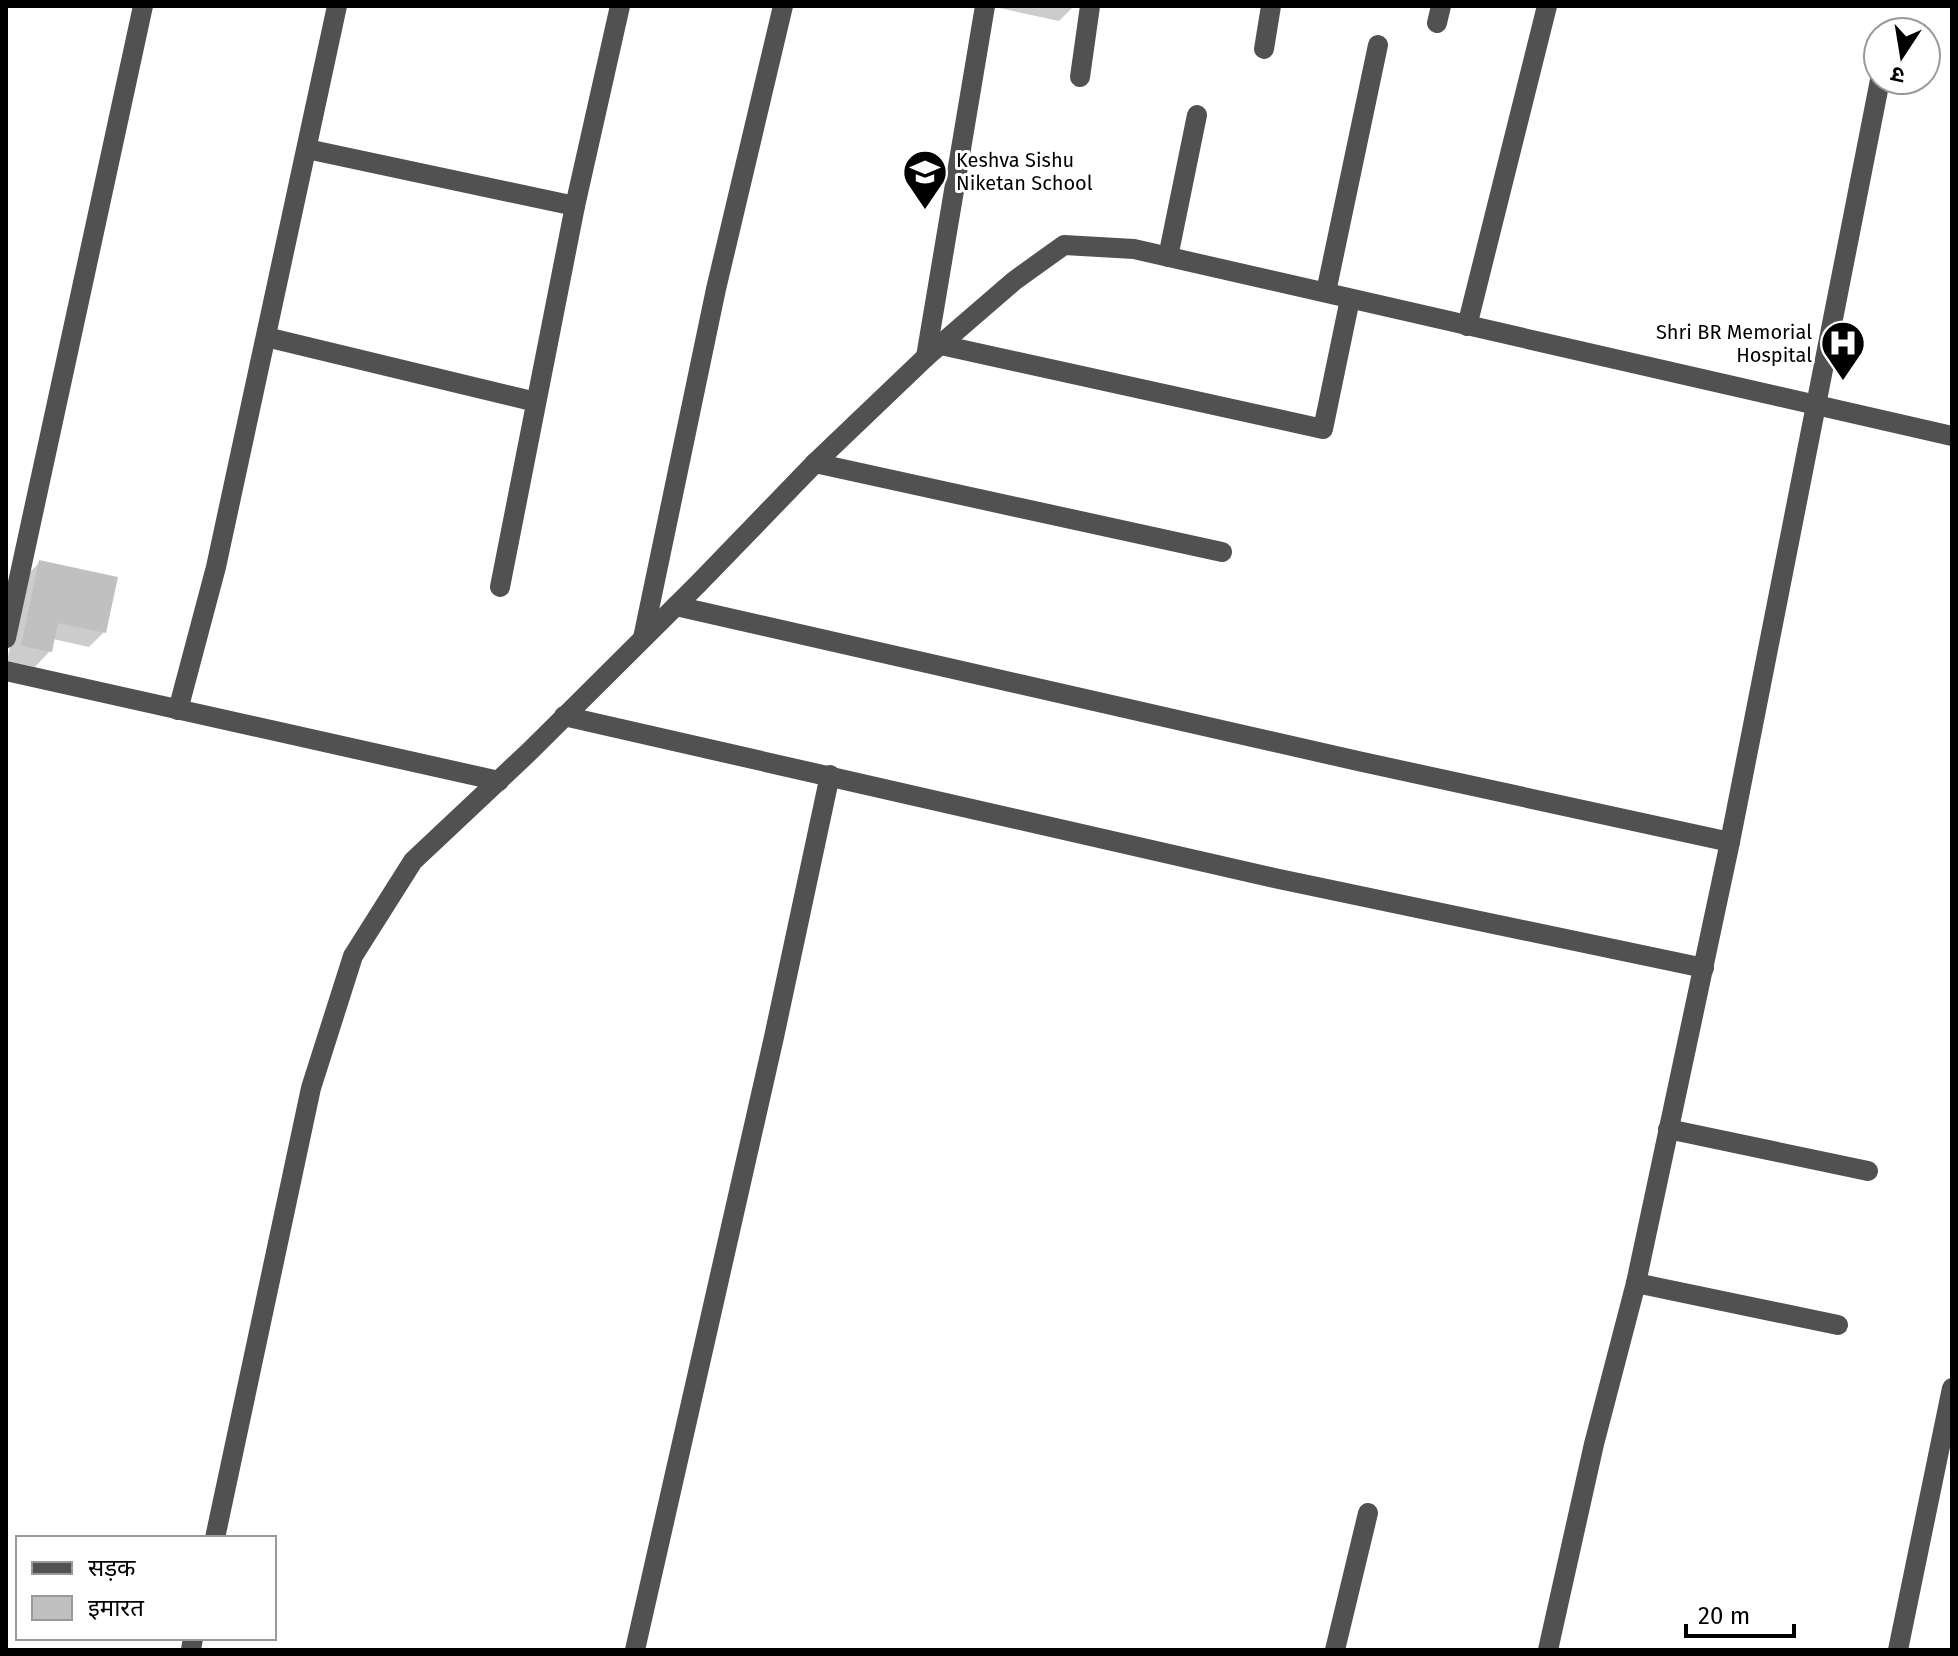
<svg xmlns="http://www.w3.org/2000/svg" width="1958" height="1656" font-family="'Fira Sans','Noto Sans Devanagari',sans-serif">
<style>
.shadow{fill:#0003}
.building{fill:#c0c0c0}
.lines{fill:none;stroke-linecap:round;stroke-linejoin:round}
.minor{stroke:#515151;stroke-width:20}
.labels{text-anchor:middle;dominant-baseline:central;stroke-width:6;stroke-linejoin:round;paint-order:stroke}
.poi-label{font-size:20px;fill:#000;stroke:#fff;text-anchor:start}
</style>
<rect width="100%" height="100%" fill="#fff"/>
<g class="shadow">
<polygon points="990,6 1074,6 1059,21"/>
<polygon points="40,562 104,632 89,647 53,639 50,651 35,667 7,661 25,577"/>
</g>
<polygon class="building" points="39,560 118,577 106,633 58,623 52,652 21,646"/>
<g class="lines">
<g class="minor">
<polyline points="1437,23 1441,6"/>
<polyline points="1264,49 1271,6"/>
<polyline points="1080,77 1090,6"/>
<polyline points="307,149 575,206"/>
<polyline points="1168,257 1197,115"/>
<polyline points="1326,292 1378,45"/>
<polyline points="1467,326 1547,6"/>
<polyline points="266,337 536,402"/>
<polyline points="941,345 1323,429 1350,299"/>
<polyline points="926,357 985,6"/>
<polyline points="815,463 1222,552"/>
<polyline points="500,587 575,206 620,6"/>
<polyline points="676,606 1358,761 1730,842"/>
<polyline points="6,638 143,6"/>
<polyline points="643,638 716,289 783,6"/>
<polyline points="6,671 499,781"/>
<polyline points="178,710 216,567 337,6"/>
<polyline points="564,716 1279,879 1704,968"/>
<polyline points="1668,1129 1868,1171"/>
<polyline points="1636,1283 1838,1325"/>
<polyline points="215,1538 311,1088 353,956 413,861 530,751 698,584 815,463 926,357 1014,281 1064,245 1134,249 1952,436"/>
<polyline points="191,1650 193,1638"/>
<polyline points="635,1650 774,1037 830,775"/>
<polyline points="1335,1650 1368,1513"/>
<polyline points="1548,1650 1594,1444 1636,1283 1730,842 1880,80"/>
<polyline points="1898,1650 1952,1388"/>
</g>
</g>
<defs>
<g id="school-pin" transform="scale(2.3)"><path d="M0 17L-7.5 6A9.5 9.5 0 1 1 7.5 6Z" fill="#000" stroke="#fff"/><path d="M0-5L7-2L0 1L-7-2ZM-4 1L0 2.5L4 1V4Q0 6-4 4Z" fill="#fff"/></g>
<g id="hospital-pin" transform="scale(2.3)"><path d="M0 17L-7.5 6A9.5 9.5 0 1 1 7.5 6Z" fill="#000" stroke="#fff"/><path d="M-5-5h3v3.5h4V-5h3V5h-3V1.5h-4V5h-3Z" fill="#fff"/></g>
</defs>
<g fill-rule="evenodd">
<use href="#school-pin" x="925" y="172"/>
<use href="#hospital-pin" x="1843" y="343"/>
</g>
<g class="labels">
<g class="poi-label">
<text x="956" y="160">Keshva Sishu<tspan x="956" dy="23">Niketan School</tspan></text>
<text x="1812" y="332" text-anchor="end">Shri BR Memorial<tspan x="1812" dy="23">Hospital</tspan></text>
</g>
</g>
<rect width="1958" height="1656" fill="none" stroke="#000000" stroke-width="16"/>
<rect x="16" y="1536" width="260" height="104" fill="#ffffff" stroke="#999999" stroke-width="2"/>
<rect x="32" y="1562" width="40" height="12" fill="#515151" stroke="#999999" stroke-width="2"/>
<text x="88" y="1576" font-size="24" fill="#000000">सड़क</text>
<rect x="32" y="1596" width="40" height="24" fill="#c0c0c0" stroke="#999999" stroke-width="2"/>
<text x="88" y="1616" font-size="24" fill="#000000">इमारत</text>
<g transform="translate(1902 56) rotate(192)"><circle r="38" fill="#ffffff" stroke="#999999" stroke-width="2"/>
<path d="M0-6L14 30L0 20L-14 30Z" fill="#000000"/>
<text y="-12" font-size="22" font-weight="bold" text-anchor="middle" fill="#000000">उ</text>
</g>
<path d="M1686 1624v12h108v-12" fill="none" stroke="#000000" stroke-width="4"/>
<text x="1698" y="1624" font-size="24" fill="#000000" stroke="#ffffff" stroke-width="6" paint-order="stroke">20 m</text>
</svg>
